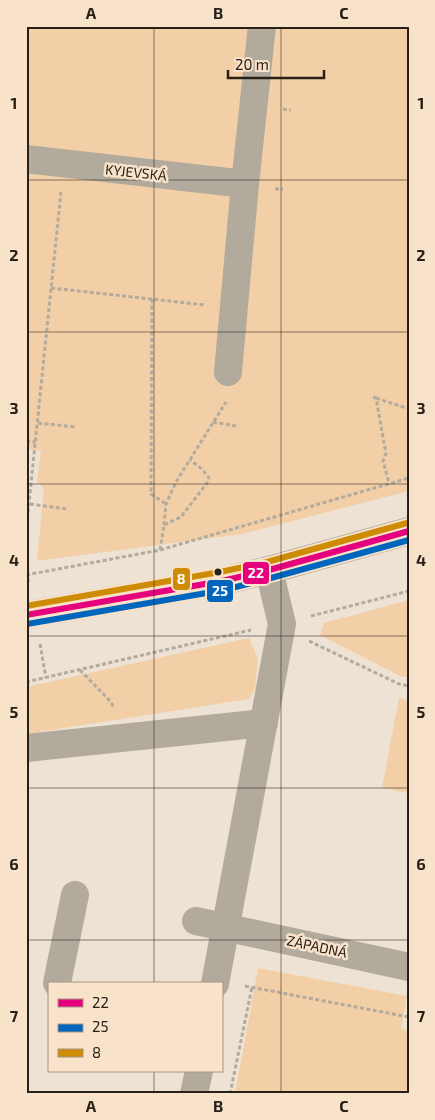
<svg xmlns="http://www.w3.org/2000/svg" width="435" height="1120" font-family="'Exo 2',sans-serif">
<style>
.green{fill:#f3cfa7}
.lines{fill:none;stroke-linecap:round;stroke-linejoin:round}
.path{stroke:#b2ab9e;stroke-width:3;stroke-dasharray:4 2.5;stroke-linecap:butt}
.minor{stroke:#b2aa9d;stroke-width:28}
.bus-1-casing{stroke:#f9e2ca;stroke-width:10}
.bus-2-casing{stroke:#f9e2ca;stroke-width:10}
.bus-3-casing{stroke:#f9e2ca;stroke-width:10}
.bus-1{stroke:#e5007d;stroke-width:6}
.bus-2{stroke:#0065bd;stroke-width:6}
.bus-3{stroke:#ce8b05;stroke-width:6}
.grid{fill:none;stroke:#292118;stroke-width:1;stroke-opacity:0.55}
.bus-dot{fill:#292118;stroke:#f9e2ca;stroke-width:2}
.labels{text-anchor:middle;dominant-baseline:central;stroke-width:5;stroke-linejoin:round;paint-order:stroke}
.street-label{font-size:14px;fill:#292118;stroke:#f9e2ca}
.line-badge{stroke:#f9e2ca;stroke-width:2}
.badge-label{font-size:14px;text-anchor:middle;font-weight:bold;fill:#fff}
.neatline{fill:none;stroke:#292118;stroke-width:2}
.grid-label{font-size:16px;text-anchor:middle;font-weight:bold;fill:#292118}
</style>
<rect width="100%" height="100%" fill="#eee2d4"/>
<g class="green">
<polygon points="26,26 409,26 409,491 242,534 37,561 44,488 37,482 41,451 26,449"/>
<polygon points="409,600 409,677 402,677 320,635 324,623"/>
<polygon points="249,638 258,659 255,689 249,699 26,734 26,687"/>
<polygon points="399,698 409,700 409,793 382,788"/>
<polygon points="258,968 407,996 401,1029 409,1031 409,1094 235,1094"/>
</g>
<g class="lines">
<g class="path">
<polyline points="283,109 291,110"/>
<polyline points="275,189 283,189"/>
<polyline points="51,288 205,305"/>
<polyline points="152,299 151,494 166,504"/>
<polyline points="373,397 376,398 386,454 383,461 389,483"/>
<polyline points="376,398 409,409"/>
<polyline points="213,422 236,426"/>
<polyline points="38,423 76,427"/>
<polyline points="26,441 35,442"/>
<polyline points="30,504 67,509"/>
<polyline points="164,525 166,504 176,482 226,402"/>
<polyline points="26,532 61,192"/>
<polyline points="160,550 164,525 181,517 207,483 209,478 202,469 190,460"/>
<polyline points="26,572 29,584"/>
<polyline points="26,575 160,550 409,478"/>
<polyline points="311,616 409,591"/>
<polyline points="309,641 399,684 409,686"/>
<polyline points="40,644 46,678"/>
<polyline points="80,670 111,702 114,708"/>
<polyline points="26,682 251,630"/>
<polyline points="245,986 409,1017"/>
<polyline points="230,1094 252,987"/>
</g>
<g class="minor">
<polyline points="26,159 245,184 262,26"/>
<polyline points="228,372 245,184"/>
<polyline points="26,615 222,581 269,570 409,531"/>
<polyline points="26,748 264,723"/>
<polyline points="196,921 409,967"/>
<polyline points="57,983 75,895"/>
<polyline points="215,984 282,624 269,570"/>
<polyline points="194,1094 199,1071"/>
</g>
<g class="bus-1-casing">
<polyline id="bus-1" points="26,615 222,581 269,570 409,531"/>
</g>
<g class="bus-2-casing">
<polyline id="bus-2" points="27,624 224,590 271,578 409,540"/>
</g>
<g class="bus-3-casing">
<polyline id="bus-3" points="26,606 220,572 267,562 407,523"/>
</g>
<use href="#bus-1" class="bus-1"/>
<use href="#bus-2" class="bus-2"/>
<use href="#bus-3" class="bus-3"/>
</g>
<path class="grid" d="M154 26V984M281 26V1094M26 180H409M26 332H409M26 484H409M26 636H409M26 788H409M26 940H409M154 1071V1094"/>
<circle class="bus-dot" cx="218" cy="572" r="4.5"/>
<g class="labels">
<g class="street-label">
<text transform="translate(136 172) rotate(6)">KYJEVSKÁ</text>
<text transform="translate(317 946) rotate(12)">ZÁPADNÁ</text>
</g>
</g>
<g class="line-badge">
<rect x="242" y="561" width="28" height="24" rx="5" fill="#e5007d"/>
<rect x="172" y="567" width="19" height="24" rx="5" fill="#ce8b05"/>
<rect x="206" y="579" width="28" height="24" rx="5" fill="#0065bd"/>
</g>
<g class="badge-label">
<text x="256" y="578">22</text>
<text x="181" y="584">8</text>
<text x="220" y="596">25</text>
</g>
<rect width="435" height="1120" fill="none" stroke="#f9e2ca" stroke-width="55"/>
<rect x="48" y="982" width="175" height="90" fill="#f9e2ca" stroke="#a69583"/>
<rect x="58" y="999" width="25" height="8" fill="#e5007d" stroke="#a69583"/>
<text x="92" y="1008" font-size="15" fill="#292118">22</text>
<rect x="58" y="1024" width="25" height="8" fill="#0065bd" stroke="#a69583"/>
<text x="92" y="1032" font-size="15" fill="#292118">25</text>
<rect x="58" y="1049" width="25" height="8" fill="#ce8b05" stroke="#a69583"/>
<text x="92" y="1058" font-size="15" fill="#292118">8</text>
<path d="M228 70v8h96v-8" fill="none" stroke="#292118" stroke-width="2.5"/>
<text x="235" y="70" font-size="15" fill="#292118" stroke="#f9e2ca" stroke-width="4" paint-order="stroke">20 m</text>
<rect x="28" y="28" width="380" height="1064" class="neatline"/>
<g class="grid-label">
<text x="91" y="19">A</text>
<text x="218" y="19">B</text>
<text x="344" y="19">C</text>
<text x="14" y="109">1</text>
<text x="421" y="109">1</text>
<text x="14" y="261">2</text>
<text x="421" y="261">2</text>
<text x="14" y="414">3</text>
<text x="421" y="414">3</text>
<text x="14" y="566">4</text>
<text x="421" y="566">4</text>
<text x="14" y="718">5</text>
<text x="421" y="718">5</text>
<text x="14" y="870">6</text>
<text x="421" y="870">6</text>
<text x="14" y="1022">7</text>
<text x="421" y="1022">7</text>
<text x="91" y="1112">A</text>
<text x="218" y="1112">B</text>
<text x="344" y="1112">C</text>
</g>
</svg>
